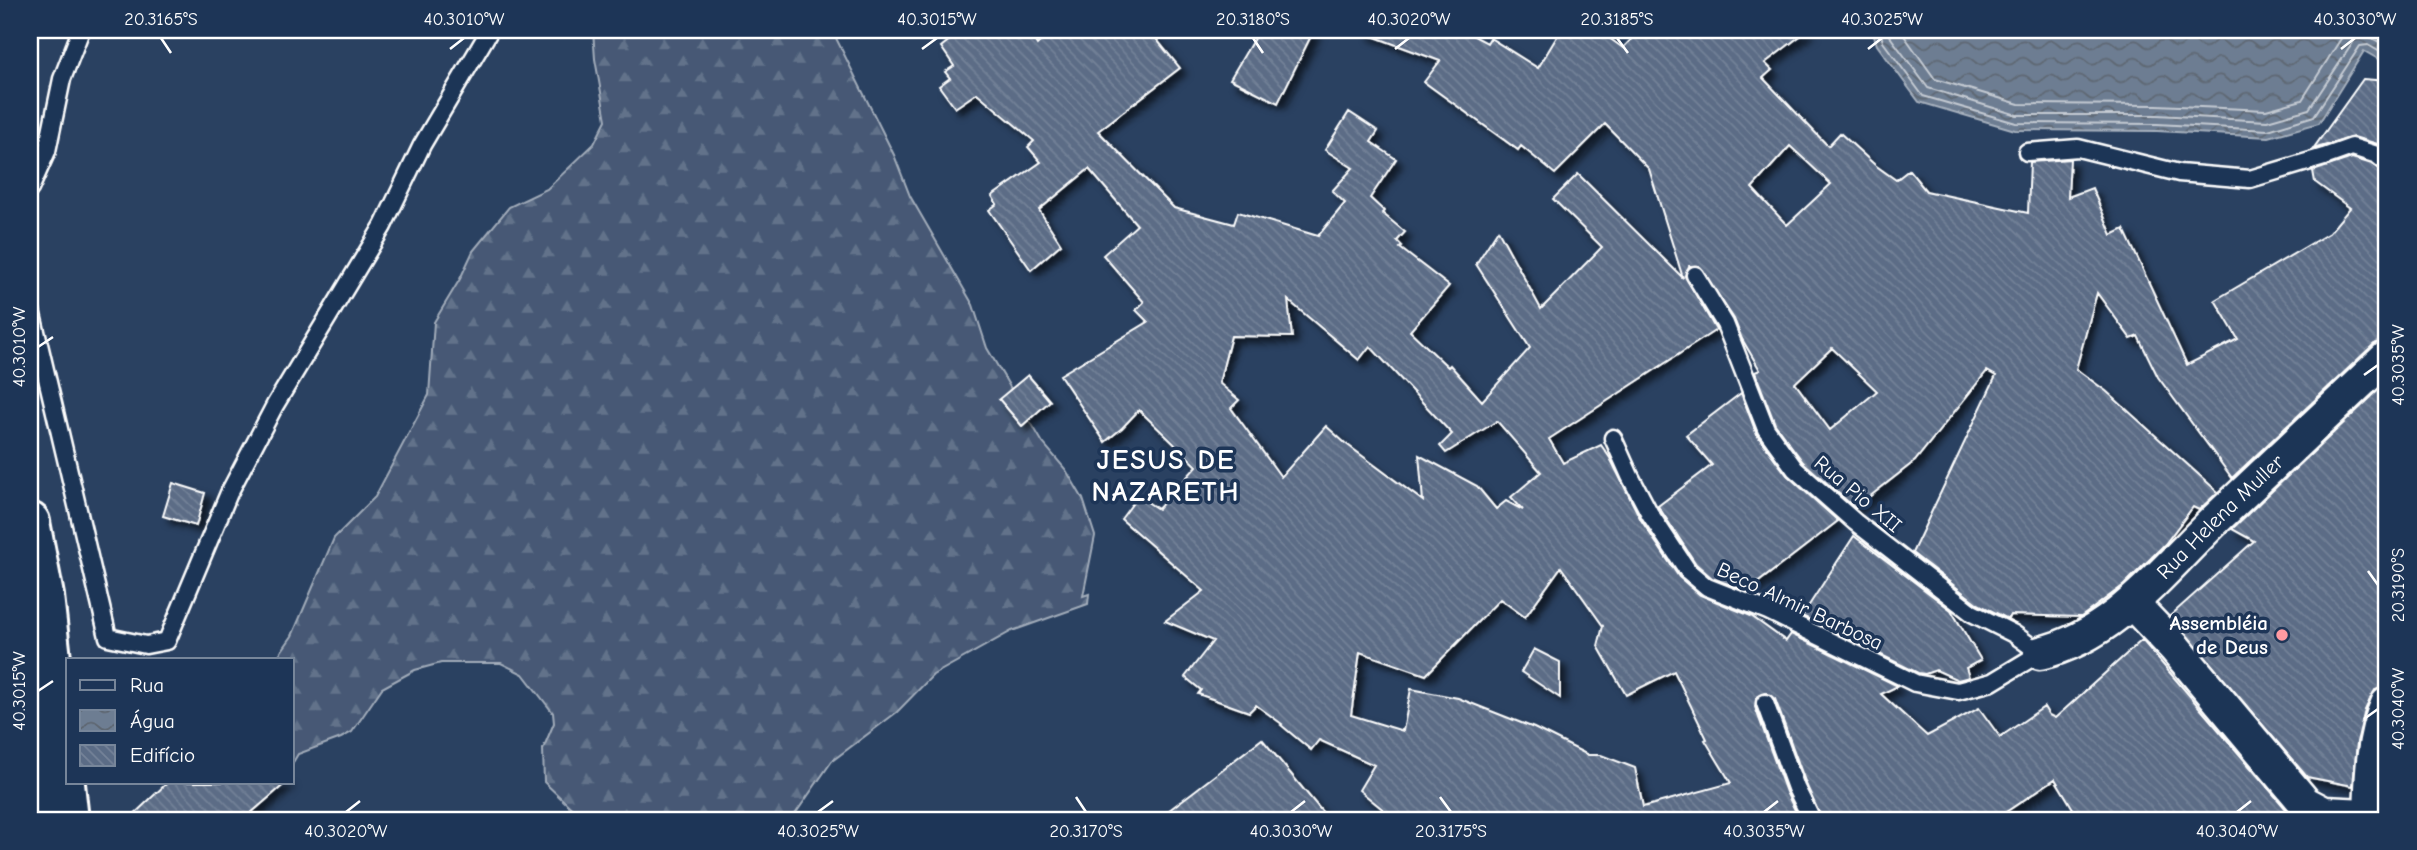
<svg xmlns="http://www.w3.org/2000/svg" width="2417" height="850" font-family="'Comic Neue',sans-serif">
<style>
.forest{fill:url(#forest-firs);stroke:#a2acba;stroke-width:2}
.water{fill:url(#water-waves);stroke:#a7b1be;stroke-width:2}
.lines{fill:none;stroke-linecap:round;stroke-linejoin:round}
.shore{stroke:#c5cbd3;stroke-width:2}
.building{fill:url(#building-back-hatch);stroke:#fff;stroke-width:2;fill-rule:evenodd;filter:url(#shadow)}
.service-casing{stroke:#fff;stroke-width:21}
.minor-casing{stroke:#fff;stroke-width:37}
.secondary-casing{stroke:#fff;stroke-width:44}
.service{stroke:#1d3557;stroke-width:16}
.minor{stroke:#1d3557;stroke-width:32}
.secondary{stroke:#1d3557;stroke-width:38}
.ticks{fill:none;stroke:#fff;stroke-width:2.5}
.poi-dot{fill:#ff9aa2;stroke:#1d3557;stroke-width:2.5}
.labels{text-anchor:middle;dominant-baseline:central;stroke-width:7;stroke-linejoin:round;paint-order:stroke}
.street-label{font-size:21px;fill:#fff;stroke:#1d3557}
.poi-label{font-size:21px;font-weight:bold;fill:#fff;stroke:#1d3557;text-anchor:end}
.district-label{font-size:28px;font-weight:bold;letter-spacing:2px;fill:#fff;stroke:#1d3557}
.neatline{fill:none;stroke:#fff;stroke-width:2.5}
.ticks-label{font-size:18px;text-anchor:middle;fill:#fff}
</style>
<defs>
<pattern id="forest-firs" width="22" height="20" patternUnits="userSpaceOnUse" patternTransform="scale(1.75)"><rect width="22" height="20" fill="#465975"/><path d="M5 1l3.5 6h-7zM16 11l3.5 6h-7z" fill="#62728a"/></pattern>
<pattern id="water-waves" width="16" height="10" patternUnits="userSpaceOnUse" patternTransform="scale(1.75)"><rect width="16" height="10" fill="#6d7d92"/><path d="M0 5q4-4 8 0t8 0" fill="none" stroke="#5e6772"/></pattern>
<pattern id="building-back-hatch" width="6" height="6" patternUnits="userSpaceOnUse" patternTransform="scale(1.75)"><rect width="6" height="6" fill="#5b6c86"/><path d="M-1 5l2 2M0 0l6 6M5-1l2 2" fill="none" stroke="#748298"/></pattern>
<filter id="shadow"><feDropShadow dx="6" dy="6" stdDeviation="3.5" flood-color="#0009"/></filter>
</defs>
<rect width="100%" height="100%" fill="#2a4161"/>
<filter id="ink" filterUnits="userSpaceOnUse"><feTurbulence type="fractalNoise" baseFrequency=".0143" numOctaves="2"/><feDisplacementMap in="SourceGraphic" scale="14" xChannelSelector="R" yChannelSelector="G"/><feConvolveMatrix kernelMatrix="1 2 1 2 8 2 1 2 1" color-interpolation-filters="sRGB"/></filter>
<g filter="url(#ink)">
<polygon class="forest" points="593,30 828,30 836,38 894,155 910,196 973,305 987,348 1043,443 1066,470 1083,499 1095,536 1083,596 1089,594 1088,604 1012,631 933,675 897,712 832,761 791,820 584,820 544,782 543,749 554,723 553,713 523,674 501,663 441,663 415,670 382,688 352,732 341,738 298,754 292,764 292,659 276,659 292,636 334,538 375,497 429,395 434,322 460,279 473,251 509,207 547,189 594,144 606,120 595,59"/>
<polygon class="water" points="1872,30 2387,30 2387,64 2364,51 2319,123 2269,137 2157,131 2015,130 1919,102 1877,45"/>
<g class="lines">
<g class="shore">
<polyline points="1880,30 1883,42 1923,96 2016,123 2157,124 2268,130 2314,116 2360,46 2368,45 2387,56"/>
<polyline points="1889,30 1891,38 1928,88 2017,115 2157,115 2267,121 2309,109 2356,38 2370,37 2387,46"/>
<polyline points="1900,30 1935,79 2019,104 2157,105 2266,110 2302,100 2342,37 2350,30"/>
</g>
</g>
<g class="building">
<path d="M962 30H1028L1037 45 1052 30H1149L1180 68 1098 131 1174 208 1234 224 1238 212 1318 236 1345 203 1332 191 1353 168 1325 150 1349 112 1378 131 1371 142 1396 159 1370 198 1384 211 1382 213 1405 232 1397 241 1402 246 1400 248 1449 286 1410 331 1448 367 1450 365 1482 401 1530 348 1476 264 1498 230 1541 309 1602 247 1553 199 1578 174 1683 278 1649 169 1605 124 1555 174 1521 146 1518 150 1424 82 1440 61 1364 33V30H1463L1487 43 1490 38 1538 68 1561 30H1598L1623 48 1640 30H1808L1765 63 1772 70 1763 78 1828 146 1840 133 1875 165 1896 180 1909 170 1926 191 2028 213 2030 162 2070 159 2068 197 2092 188 2112 235 2124 229 2187 365 2238 339 2215 300 2329 233 2350 208 2315 182 2313 171 2352 158 2372 164 2387 173V339L2374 344 2232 478 2158 377 2138 336 2131 339 2097 293 2076 369 2106 391 2218 492 2199 510 2193 507 2165 544 2124 585 2081 617 2010 615 2008 619 1978 604 1912 553 1996 376 1987 371 1915 461 1855 508 1803 462 1775 424 1755 372 1760 370 1742 339 1734 319 1699 266H1689L1685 276 1716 330 1549 439 1563 463 1601 445 1610 458 1641 520 1679 577 1700 595 1751 616 1786 641 1791 634 1898 686 1881 694 1927 736 1979 708 2000 737 2044 707 2049 715 2055 718 2142 640 2291 815 2298 820H2098L2075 812 2055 779 1994 820H1822L1806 784 1775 699 1766 693 1757 697 1755 707 1786 792 1800 820H1396L1359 790 1374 765 1319 740 1311 750 1281 725 1282 724 1256 705 1249 712 1198 694 1201 690 1185 677 1213 641 1165 621 1204 591 1121 519 1138 496 1158 509 1197 466 1139 410 1122 428 1105 442 1060 375 1148 322 1136 310 1144 302 1103 255 1137 225 1089 169 1039 210 1061 244 1031 270 989 210 997 204 992 196 1041 162 1028 147 1034 141 977 93 955 108 939 86 950 78 945 72 954 66 941 47ZM1790 146 1831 184 1787 225 1752 188ZM1288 300 1359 360 1370 346 1452 434 1440 446 1446 453 1497 421 1541 472 1511 497 1523 510 1506 501 1496 509 1477 486 1419 455 1423 501 1345 443 1326 426 1281 477 1231 408 1239 400 1219 383 1231 336 1292 337ZM1832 348 1877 391 1830 430 1795 383ZM1561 567 1603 626 1598 646 1626 695 1674 671 1707 739 1705 740 1731 783 1643 807 1635 768 1601 755H1588L1534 728 1458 698 1411 689 1403 731 1351 715 1360 652 1426 675 1500 599 1525 617Z"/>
<polygon points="1259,30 1314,30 1278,103 1230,79"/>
<polygon points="2363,79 2387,81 2387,150 2381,145 2354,137 2313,149"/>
<polygon points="1028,375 1050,401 1022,426 999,399"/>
<polygon points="2387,382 2387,686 2375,690 2365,710 2357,742 2353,786 2307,777 2170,616 2254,541 2232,529"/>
<polygon points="1741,393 1757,435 1787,475 1838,521 1747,591 1712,578 1696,564 1658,506 1712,465 1686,435"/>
<polygon points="173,483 205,493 196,526 163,516"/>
<polygon points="1854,536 1951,610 1981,660 1966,668 1969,677 1958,680 1936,670 1925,674 1918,673 1802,616"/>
<polygon points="1534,649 1560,662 1560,698 1521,672"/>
<polygon points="1262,739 1329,820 1156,820 1193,792"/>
<polygon points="168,782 287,782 243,820 128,820"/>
</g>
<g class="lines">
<g class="service-casing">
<g id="service">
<polyline points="2027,152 2078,148 2179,173 2250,179 2324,157 2352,147 2377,155 2387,163"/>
<polyline points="30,189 47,151 62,79 81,30"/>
<polyline points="30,306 108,637 146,645 167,641 229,493 275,405 383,226 422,145 490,30"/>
<polyline points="1613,438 1630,476 1650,514 1688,571 1707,587 1768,611 1915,683 1958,691 1992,682 2040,653 2014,634 1972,613 1855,522 1795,469 1766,429 1725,324 1695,275"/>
<polyline points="1765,703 1796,788 1812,820"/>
</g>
</g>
<g class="minor-casing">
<g id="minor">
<polyline points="2132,603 2175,648 2305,803 2324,813 2387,816"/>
<path id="s1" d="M2040 653C2114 636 2163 570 2216 519 2273 465 2330 411 2387 357"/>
<path d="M2370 816C2371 780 2372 737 2387 704"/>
</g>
</g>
<g class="secondary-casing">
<g id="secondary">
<polyline points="30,522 44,596 69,820"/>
<polyline points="35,820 44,745"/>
</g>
</g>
<use href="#service" class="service"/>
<use href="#minor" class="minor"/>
<use href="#secondary" class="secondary"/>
</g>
</g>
<path class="ticks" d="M161 38 171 53M1253 38 1263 53M1617 38 1628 53M450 49 464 38M922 49 937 38M1395 49 1409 38M1868 49 1882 38M2341 49 2355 38M38 347 53 337M2364 375 2378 365M2368 571 2378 585M38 691 53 681M2364 719 2378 709M1076 797 1086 812M1440 797 1451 812M346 812 360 801M818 812 833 801M1291 812 1305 801M1764 812 1778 801M2237 812 2251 801"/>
<circle class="poi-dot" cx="2282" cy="635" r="7"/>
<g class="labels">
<g class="street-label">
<text transform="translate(1858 494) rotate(40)">Rua Pio XII</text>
<text stroke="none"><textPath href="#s1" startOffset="229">Rua Helena Muller</textPath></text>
<text transform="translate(1800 606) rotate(25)">Beco Almir Barbosa</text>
</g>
<g class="poi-label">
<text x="2268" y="623">Assembléia<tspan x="2268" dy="24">de Deus</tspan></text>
</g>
<g class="district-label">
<text x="1166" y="460">JESUS DE<tspan x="1166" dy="32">NAZARETH</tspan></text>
</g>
</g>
<rect width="2417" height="850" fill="none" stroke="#1d3557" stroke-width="77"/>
<rect x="66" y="658" width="228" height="126" fill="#1d3557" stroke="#77869a" stroke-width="2"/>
<rect x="80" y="680" width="35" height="10" fill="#1d3557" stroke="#77869a" stroke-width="2"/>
<text x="130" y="692" font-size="21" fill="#ffffff">Rua</text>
<rect x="80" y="710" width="35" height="21" fill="url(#water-waves)" stroke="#77869a" stroke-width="2"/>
<text x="130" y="728" font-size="21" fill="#ffffff">Água</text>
<rect x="80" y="745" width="35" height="21" fill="url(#building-back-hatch)" stroke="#77869a" stroke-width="2"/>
<text x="130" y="762" font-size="21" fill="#ffffff">Edifício</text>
<rect x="38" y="38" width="2340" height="774" class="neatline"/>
<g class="ticks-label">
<text x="161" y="25">20.3165°S</text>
<text x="464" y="25">40.3010°W</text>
<text x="937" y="25">40.3015°W</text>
<text x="1253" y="25">20.3180°S</text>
<text x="1409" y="25">40.3020°W</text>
<text x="1617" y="25">20.3185°S</text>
<text x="1882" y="25">40.3025°W</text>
<text x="2355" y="25">40.3030°W</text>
<text transform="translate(19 347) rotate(-90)" y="6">40.3010°W</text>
<text transform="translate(2398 365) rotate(-90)" y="6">40.3035°W</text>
<text transform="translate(2398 585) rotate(-90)" y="6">20.3190°S</text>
<text transform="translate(19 691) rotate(-90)" y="6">40.3015°W</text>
<text transform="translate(2398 709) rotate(-90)" y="6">40.3040°W</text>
<text x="346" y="837">40.3020°W</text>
<text x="818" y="837">40.3025°W</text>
<text x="1086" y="837">20.3170°S</text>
<text x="1291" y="837">40.3030°W</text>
<text x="1451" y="837">20.3175°S</text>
<text x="1764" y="837">40.3035°W</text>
<text x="2237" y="837">40.3040°W</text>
</g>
</svg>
